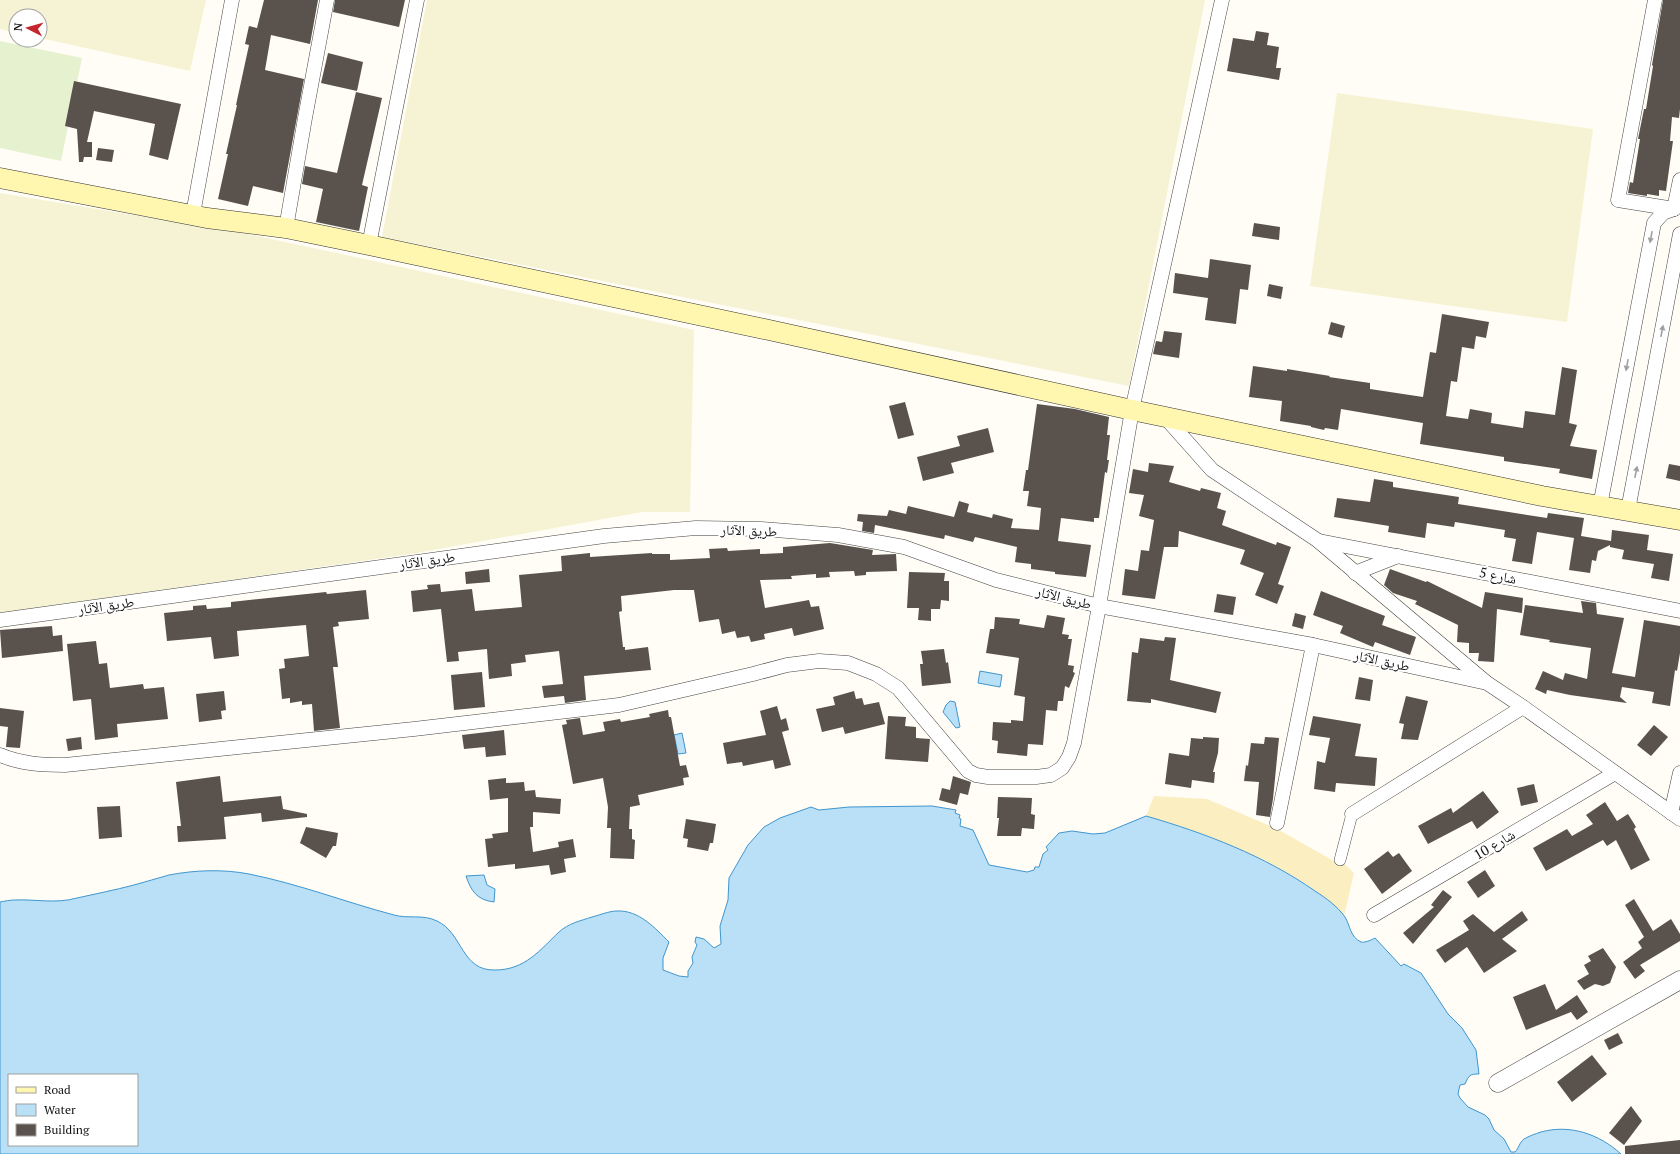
<svg xmlns="http://www.w3.org/2000/svg" width="1680" height="1154" font-family="'PT Serif','Noto Naskh Arabic',serif">
<style>
.farmland{fill:#f6f3d4}
.sand{fill:#fbeec1}
.pitch{fill:#e6f2cf}
.water{fill:#b9e0f7;stroke:#3f96cf;fill-rule:evenodd}
.building{fill:#5a524d}
.lines{fill:none;stroke-linecap:round;stroke-linejoin:round}
.pedestrian-casing{stroke:#444;stroke-width:12}
.minor-casing{stroke:#444;stroke-width:15}
.tertiary-casing{stroke:#444;stroke-width:19}
.secondary-casing{stroke:#333;stroke-width:21}
.pedestrian{stroke:#fff;stroke-width:11}
.minor{stroke:#fff;stroke-width:14}
.tertiary{stroke:#fff;stroke-width:18}
.secondary{stroke:#fff6b0;stroke-width:20}
.oneway{fill:#a0a0a0}
.labels{text-anchor:middle;dominant-baseline:central;stroke-width:4;stroke-linejoin:round;paint-order:stroke}
.street-label{font-size:14px;fill:#111;stroke:#fff}
</style>
<rect width="100%" height="100%" fill="#fffdf5"/>
<g class="farmland">
<polygon points="0,0 206,0 190,71 40,38 40,16 16,16 16,33 0,29"/>
<polygon points="427,0 1205,0 1129,386 382,237"/>
<polygon points="1337,93 1593,129 1567,322 1310,286"/>
<polygon points="0,193 248,234 694,330 690,512 642,512 417,553 0,613"/>
</g>
<path class="sand" d="M1154 796 1207 799 1277 829 1334 861 1340 860 1354 873 1344 916C1298 867 1210 834 1146 816Z"/>
<polygon class="pitch" points="0,41 82,58 61,161 0,148"/>
<g class="water">
<polygon points="980,671 1002,675 1000,687 978,683"/>
<polygon points="950,701 955,702 960,727 956,728 943,712 946,705"/>
<polygon points="682,733 686,753 678,754 674,735"/>
<path d="M932 806 956 810 955 813 960 815 959 818 961 819 960 826 973 830 989 865 1027 872 1034 870 1035 867H1039L1043 854 1048 850 1046 847 1059 833 1072 831 1093 834 1105 833 1146 816C1205 833 1265 856 1315 891 1326 898 1337 906 1345 917 1350 925 1350 937 1361 942 1365 943 1371 940 1375 938L1401 966 1404 964 1421 973 1448 1014 1462 1028 1476 1050 1479 1074C1470 1074 1469 1075 1465 1084L1460 1085 1458 1094 1460 1098 1468 1107 1485 1115 1489 1119 1494 1130 1504 1139 1511 1152H1515C1519 1148 1519 1143 1524 1139 1529 1136 1535 1134 1541 1132 1570 1124 1599 1134 1621 1154H0V902C5 901 10 900 15 900 35 899 56 904 77 898 95 894 115 890 134 885 146 882 157 878 169 875 195 870 223 869 249 874 299 884 345 902 394 915 408 919 423 914 437 921 463 933 461 971 495 970 525 970 540 950 559 932 569 923 580 921 592 917 600 915 609 911 617 911 639 910 655 928 669 942L663 958V970L679 976 688 977V971L693 963 692 957 697 945 695 942 696 937 704 939 714 948 721 944 720 926 728 900 729 878 748 845 764 827 780 818 811 807 819 810 849 807ZM9 1075H137V1145H9Z"/>
<path d="M484 875 487 885 495 889 494 902C477 900 471 891 466 876Z"/>
</g>
<g class="building">
<polygon points="264,0 318,0 310,44 271,35 265,70 304,79 283,193 253,186 248,206 218,199 228,154 226,154 237,105 236,105 249,45 245,44 249,26 257,28"/>
<polygon points="335,0 405,0 399,27 333,12"/>
<polygon points="1663,0 1680,0 1680,109 1679,118 1672,117 1670,141 1673,141 1666,191 1659,190 1659,196 1647,194 1647,196 1628,193 1630,182 1633,183 1640,139 1638,139 1644,109 1646,109 1653,66 1652,65"/>
<polygon points="1256,31 1269,33 1267,45 1279,47 1276,68 1281,68 1279,80 1227,71 1233,38 1254,41"/>
<polygon points="328,53 363,62 357,91 321,83"/>
<polygon points="74,81 181,104 168,160 149,155 155,124 94,111 87,142 92,142 92,157 84,157 83,162 79,162 77,129 65,126"/>
<polygon points="356,92 382,98 362,185 368,187 359,231 316,222 323,189 302,184 305,166 337,173"/>
<polygon points="98,148 114,150 112,162 96,160"/>
<polygon points="1254,223 1280,227 1279,240 1252,236"/>
<polygon points="1210,259 1251,265 1248,290 1240,289 1236,324 1205,320 1208,298 1173,293 1175,273 1208,278"/>
<polygon points="1269,284 1283,287 1281,299 1267,296"/>
<polygon points="1442,314 1489,322 1486,338 1476,336 1474,349 1462,347 1457,382 1451,381 1446,416 1468,419 1470,409 1492,413 1491,423 1523,428 1525,411 1555,415 1562,367 1577,370 1569,423 1577,425 1570,446 1597,450 1592,479 1559,473 1560,469 1504,461 1504,457 1420,444 1423,423 1341,409 1338,430 1325,428 1324,430 1311,427 1311,426 1280,421 1282,401 1249,397 1253,366 1287,371 1287,369 1330,376 1329,377 1370,383 1370,389 1423,397 1430,352 1436,353"/>
<polygon points="1331,322 1345,326 1342,338 1328,334"/>
<polygon points="1164,331 1182,333 1179,358 1153,354 1156,341 1162,342"/>
<polygon points="905,402 914,435 898,439 889,406"/>
<polygon points="1037,404 1075,409 1109,417 1107,435 1110,435 1107,460 1109,460 1107,473 1105,472 1099,518 1094,518 1094,522 1061,518 1058,541 1091,545 1086,577 1055,574 1055,572 1031,569 1031,564 1015,562 1017,547 975,537 973,542 945,535 944,539 875,525 874,533 862,531 863,522 857,521 858,514 887,516 889,510 906,514 908,506 954,517 959,501 969,504 967,512 992,518 993,514 1013,519 1011,528 1039,530 1041,508 1027,506 1029,491 1023,491 1026,470 1028,470"/>
<polygon points="988,428 994,452 951,463 954,473 923,481 917,457 960,446 957,436"/>
<polygon points="1149,463 1174,466 1169,482 1200,491 1201,488 1221,493 1217,508 1226,511 1222,525 1276,545 1277,542 1291,547 1278,584 1284,586 1277,604 1255,595 1264,573 1240,564 1245,550 1179,531 1178,547 1164,547 1155,599 1122,595 1125,569 1138,571 1141,550 1149,551 1154,520 1139,516 1144,495 1129,493 1133,469 1148,472"/>
<polygon points="1669,464 1680,466 1680,481 1666,478"/>
<polygon points="1374,479 1393,482 1393,487 1459,497 1458,504 1547,518 1548,513 1584,518 1581,536 1611,541 1612,530 1649,535 1647,550 1673,554 1669,581 1651,578 1654,564 1622,559 1624,550 1610,547 1610,545 1598,551 1596,561 1592,560 1590,573 1569,570 1574,538 1537,532 1532,564 1512,561 1516,539 1504,537 1505,530 1455,522 1454,527 1427,523 1425,538 1388,532 1389,526 1334,517 1337,498 1370,502"/>
<polygon points="830,543 873,550 872,555 896,554 897,571 866,572 866,575 855,576 854,571 829,572 830,577 816,578 816,574 791,576 792,579 760,580 765,608 809,600 811,607 819,606 824,629 794,636 792,628 764,634 765,639 751,642 749,636 737,638 735,631 722,634 719,619 699,622 694,590 674,590 621,596 622,611 619,612 623,647 625,647 625,650 648,647 651,670 584,676 586,700 565,703 564,696 544,698 542,686 563,684 559,651 525,655 526,662 511,664 512,676 489,679 487,649 458,652 459,661 447,662 441,609 413,612 411,591 428,589 427,585 440,584 441,592 472,589 475,611 522,607 519,575 562,571 561,556 590,553 590,557 652,553 652,554 670,554 670,560 710,558 709,549 727,548 728,551 760,549 760,554 783,553 783,547"/>
<polygon points="489,569 490,582 466,584 465,572"/>
<polygon points="1390,569 1426,582 1427,581 1482,608 1485,592 1523,598 1522,613 1497,609 1494,662 1478,661 1479,653 1469,653 1469,643 1457,642 1458,625 1415,604 1417,601 1393,593 1384,585"/>
<polygon points="909,572 945,573 944,581 949,581 949,601 941,600 940,609 931,609 931,621 918,620 919,608 907,608"/>
<polygon points="366,590 369,619 338,622 339,626 333,627 338,667 333,667 340,728 314,731 312,704 302,705 302,701 290,703 290,698 282,699 279,669 285,668 284,659 309,656 306,625 237,631 239,656 214,659 211,637 167,641 164,613 193,610 193,606 206,605 207,609 231,607 231,602 326,592 327,594"/>
<polygon points="1321,591 1385,616 1382,625 1416,637 1410,655 1375,642 1373,647 1340,633 1343,626 1313,615"/>
<polygon points="1217,594 1236,597 1233,615 1214,612"/>
<polygon points="1581,601 1596,603 1597,614 1624,618 1612,673 1635,677 1644,620 1680,626 1680,653 1677,671 1675,670 1670,706 1652,703 1654,692 1622,687 1620,697 1627,703 1570,695 1547,690 1546,694 1535,689 1543,671 1563,680 1565,673 1587,679 1591,648 1549,642 1550,640 1520,635 1525,605 1583,613"/>
<polygon points="1295,613 1306,616 1303,629 1292,626"/>
<polygon points="1047,615 1065,618 1062,634 1069,635 1068,639 1072,639 1068,665 1074,666 1073,672 1075,673 1069,688 1065,686 1063,701 1058,701 1057,711 1046,710 1043,745 1028,744 1027,756 997,753 998,741 992,740 993,722 1011,723 1011,720 1023,721 1025,697 1014,695 1019,658 986,653 990,629 994,629 995,617 1020,619 1019,624 1044,628"/>
<polygon points="52,626 53,636 62,635 63,651 2,658 0,630"/>
<polygon points="1165,637 1176,638 1170,680 1221,692 1216,713 1151,699 1151,703 1127,701 1132,652 1138,653 1140,638 1164,641"/>
<polygon points="96,641 99,664 107,663 110,688 143,684 144,689 164,687 168,719 117,724 118,737 95,740 91,699 73,701 67,644"/>
<polygon points="944,649 946,663 948,662 951,683 922,686 920,664 923,664 921,651"/>
<polygon points="482,672 485,707 454,710 451,675"/>
<polygon points="1359,677 1373,680 1370,701 1355,699"/>
<polygon points="224,691 226,710 221,711 222,719 199,722 196,694"/>
<polygon points="854,691 856,699 862,698 864,705 879,702 885,724 845,734 843,727 822,732 816,709 835,705 833,697"/>
<polygon points="1406,696 1428,701 1418,740 1401,739 1404,724 1399,723"/>
<polygon points="777,706 781,720 786,718 789,730 782,732 791,765 775,769 773,760 743,766 742,762 727,764 723,743 766,735 760,711"/>
<polygon points="0,708 24,711 20,748 6,747 8,727 0,726"/>
<polygon points="668,710 669,717 671,717 680,766 686,765 689,777 683,778 684,785 638,795 640,805 630,807 629,829 632,829 632,839 635,840 634,859 610,858 611,828 607,828 608,807 603,778 573,784 562,725 567,724 566,720 580,718 583,735 605,731 603,722 620,719 621,722 650,717 649,714"/>
<polygon points="888,716 906,717 905,726 916,727 916,738 930,739 928,762 885,759"/>
<polygon points="1313,716 1361,724 1355,756 1377,758 1375,786 1336,783 1335,792 1314,789 1317,761 1325,763 1330,738 1309,735"/>
<polygon points="1654,725 1668,737 1651,756 1637,745"/>
<polygon points="504,730 506,755 486,757 485,747 464,749 462,735"/>
<polygon points="81,737 82,749 68,751 66,739"/>
<polygon points="1203,737 1219,738 1218,753 1213,772 1215,772 1214,783 1192,780 1191,788 1165,784 1169,753 1189,756 1191,738 1203,739"/>
<polygon points="1265,737 1279,738 1273,799 1270,817 1256,815 1259,782 1244,781 1246,765 1248,766 1251,743 1264,744"/>
<polygon points="220,776 223,802 281,796 283,809 307,814 307,817 262,822 261,813 224,817 226,839 178,842 177,826 181,826 176,782"/>
<polygon points="953,776 971,782 968,795 960,793 957,805 939,800 942,788 950,790"/>
<polygon points="506,778 506,783 524,782 525,791 535,790 536,797 561,799 560,814 533,812 533,827 530,827 533,852 559,847 558,842 573,839 576,857 564,859 566,872 551,875 549,865 515,869 515,864 488,867 485,839 493,838 492,834 508,832 508,798 490,800 488,780"/>
<polygon points="1534,784 1538,802 1521,806 1517,788"/>
<polygon points="1483,791 1499,812 1477,829 1472,821 1428,844 1418,826 1451,808 1453,813"/>
<polygon points="998,797 1032,798 1031,814 1035,815 1034,829 1022,828 1021,836 997,836 999,818 997,818"/>
<polygon points="1605,802 1617,821 1628,814 1636,827 1634,829 1650,860 1631,870 1616,840 1607,846 1603,840 1546,871 1533,848 1567,829 1572,836 1593,824 1586,815"/>
<polygon points="120,806 122,837 99,839 97,807"/>
<polygon points="686,819 716,824 713,843 710,843 708,851 687,847 688,839 683,838"/>
<polygon points="306,827 338,833 336,846 333,846 326,858 300,843"/>
<polygon points="1388,851 1393,857 1399,853 1412,871 1382,894 1364,869"/>
<polygon points="1485,870 1495,886 1478,898 1467,882"/>
<polygon points="1443,890 1452,897 1413,944 1403,933 1434,907 1431,905"/>
<polygon points="1634,899 1653,931 1671,919 1680,934 1680,941 1640,965 1645,971 1635,979 1623,962 1642,948 1638,942 1644,937 1625,905"/>
<polygon points="1522,911 1528,920 1502,939 1517,951 1484,973 1467,947 1445,963 1436,950 1469,930 1463,921 1473,914 1494,932"/>
<polygon points="1603,948 1616,967 1610,983 1603,986 1595,984 1584,990 1577,981 1589,974 1584,965 1591,961 1588,956"/>
<polygon points="1545,984 1556,1010 1577,995 1588,1012 1577,1020 1571,1012 1526,1030 1513,997"/>
<polygon points="1618,1033 1623,1043 1609,1050 1604,1040"/>
<polygon points="1592,1055 1607,1074 1572,1102 1557,1082"/>
<polygon points="1631,1106 1642,1121 1624,1145 1609,1133"/>
<polygon points="1680,1140 1680,1154 1625,1154 1625,1146"/>
</g>
<g class="lines">
<g class="pedestrian-casing">
<polyline id="pedestrian" points="1340,860 1352,814"/>
</g>
<g class="minor-casing">
<g id="minor">
<polyline points="1655,0 1618,200 1674,209"/>
<polyline points="1674,209 1680,180"/>
<polyline points="193,214 232,0"/>
<polyline points="286,228 305,118 327,0"/>
<polyline points="369,245 417,0"/>
<polyline points="1164,416 1212,470 1317,540 1487,683 1523,707 1680,819"/>
<polyline points="1600,506 1654,223 1663,213 1674,209"/>
<polyline points="1628,510 1680,234"/>
<polyline points="1319,541 1680,611"/>
<polyline points="1355,573 1398,556"/>
<polyline points="0,620 604,536 696,528 761,529 838,535 904,547 996,580 1099,606 1313,645 1487,683"/>
<path d="M0 755C21 764 42 765 65 765L414 729 619 705 753 674 787 665 819 661 848 663 876 674 898 688 968 771 976 775 988 777H1036L1051 775 1062 768 1069 757 1074 743 1099 606 1132 410 1222 0"/>
<polyline points="1671,813 1680,773"/>
<polyline points="1352,814 1523,707"/>
<polyline points="1277,823 1313,645"/>
<polyline points="1374,915 1615,773"/>
</g>
</g>
<g class="tertiary-casing">
<polyline id="tertiary" points="1498,1083 1680,980"/>
</g>
<g class="secondary-casing">
<polyline id="secondary" points="0,178 207,218 286,228 369,245 769,330 1132,410 1542,496 1680,520"/>
</g>
<use href="#pedestrian" class="pedestrian"/>
<use href="#minor" class="minor"/>
<use href="#tertiary" class="tertiary"/>
<use href="#secondary" class="secondary"/>
</g>
<defs><path id="oneway-solid" d="M-6-.8H1V-3.2L6.5 0L1 3.2V.8H-6Z"/></defs>
<g class="oneway">
<use href="#oneway-solid" transform="translate(1651 237) rotate(101)"/>
<use href="#oneway-solid" transform="translate(1662 331) rotate(-79)"/>
<use href="#oneway-solid" transform="translate(1627 365) rotate(101)"/>
<use href="#oneway-solid" transform="translate(1636 472) rotate(-79)"/>
</g>
<g class="labels">
<g class="street-label">
<text transform="translate(749 530) rotate(2)">طريق الآثار</text>
<text transform="translate(427 560) rotate(-8)">طريق الآثار</text>
<text transform="translate(1498 575) rotate(11)">شارع 5</text>
<text transform="translate(1064 597) rotate(14)">طريق الآثار</text>
<text transform="translate(106 605) rotate(-8)">طريق الآثار</text>
<text transform="translate(1382 660) rotate(12)">طريق الآثار</text>
<text transform="translate(1494 844) rotate(-31)">شارع 10</text>
</g>
</g>
<rect x="8" y="1074" width="130" height="72" fill="#ffffff" stroke="#a0a0a0"/>
<rect x="16" y="1087" width="20" height="6" fill="#fff6b0" stroke="#a0a0a0"/>
<text x="44" y="1094" font-size="12" fill="#111111">Road</text>
<rect x="16" y="1104" width="20" height="12" fill="#b9e0f7" stroke="#a0a0a0"/>
<text x="44" y="1114" font-size="12" fill="#111111">Water</text>
<rect x="16" y="1124" width="20" height="12" fill="#5a524d" stroke="#a0a0a0"/>
<text x="44" y="1134" font-size="12" fill="#111111">Building</text>
<g transform="translate(28 28) rotate(276)"><circle r="19" fill="#ffffff" stroke="#a0a0a0"/>
<path d="M0-3L7 15L0 10L-7 15Z" fill="#c4262e"/>
<text y="-6" font-size="11" font-weight="bold" text-anchor="middle" fill="#111111">N</text>
</g>
</svg>
